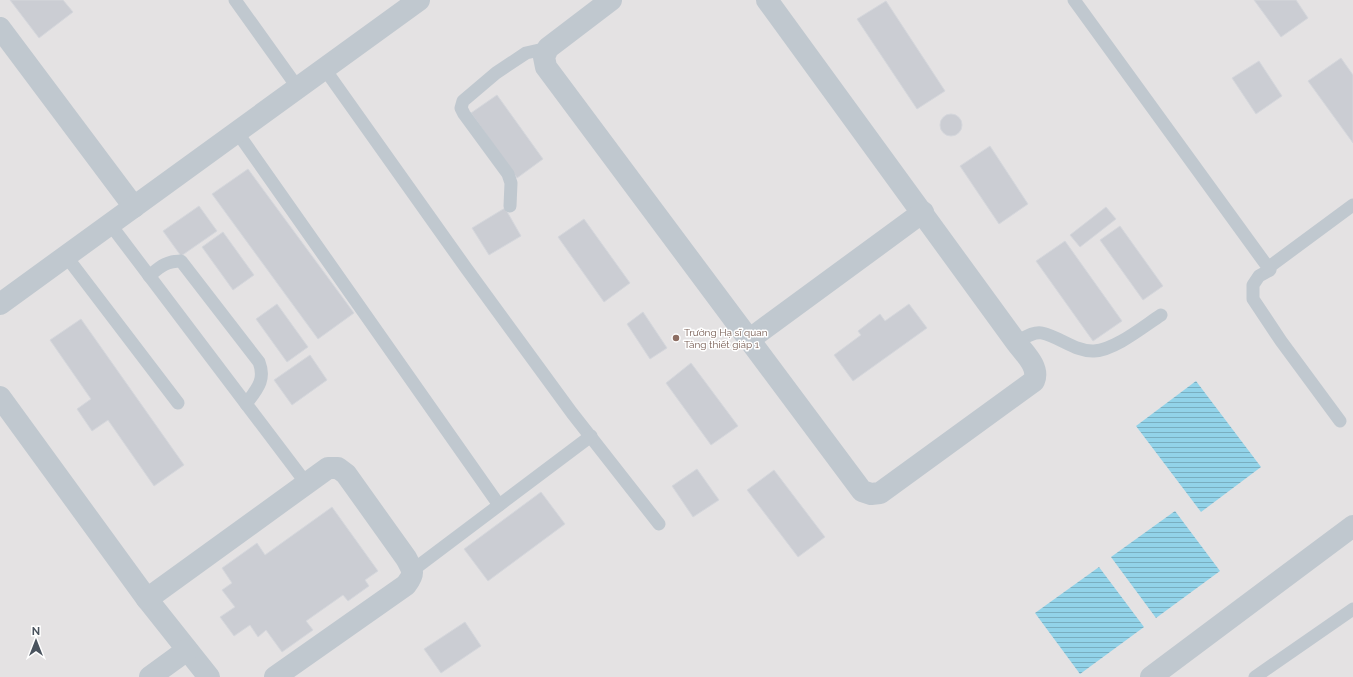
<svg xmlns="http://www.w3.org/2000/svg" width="1353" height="677" font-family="Raleway,sans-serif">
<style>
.education{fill:#e4e2e3}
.water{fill:url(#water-rules)}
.building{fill:#cbcdd3;stroke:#d5d7dc}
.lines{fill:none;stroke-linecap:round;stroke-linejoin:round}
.lane{stroke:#c0c8cf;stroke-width:13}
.street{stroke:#c0c8cf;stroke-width:22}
.education-dot{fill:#8d6e63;stroke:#fff;stroke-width:1.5}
.labels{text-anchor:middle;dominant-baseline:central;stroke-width:3;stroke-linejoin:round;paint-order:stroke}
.education-label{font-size:10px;fill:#785e54;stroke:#fff;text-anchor:start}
</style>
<defs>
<pattern id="water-rules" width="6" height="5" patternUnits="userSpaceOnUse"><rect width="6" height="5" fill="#92d3e9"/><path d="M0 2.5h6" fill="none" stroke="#79aec0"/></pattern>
</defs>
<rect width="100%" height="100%" fill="#f3f1f1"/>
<rect class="education" x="0" y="0" width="1353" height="677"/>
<g class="water">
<polygon points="1196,381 1261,467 1201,512 1136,426"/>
<polygon points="1175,511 1220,571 1156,618 1111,557"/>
<polygon points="1099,567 1144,627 1080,674 1035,613"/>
</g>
<g class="building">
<polygon points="10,0 63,0 73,12 39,38"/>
<polygon points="1254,0 1296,0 1308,18 1281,37"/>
<polygon points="886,1 945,91 917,109 857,19"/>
<polygon points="1341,58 1353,75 1353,143 1308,81"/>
<polygon points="1259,61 1282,96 1256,114 1232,78"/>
<polygon points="497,95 543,159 517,178 471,113"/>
<circle cx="951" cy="125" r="11"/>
<polygon points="990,146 1028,204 999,224 960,166"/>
<polygon points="248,169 354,313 318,339 212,194"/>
<polygon points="199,206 217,231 181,256 163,231"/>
<polygon points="1106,207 1116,219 1080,247 1070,235"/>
<polygon points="505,208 521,236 489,255 472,228"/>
<polygon points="584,219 630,283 604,302 558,237"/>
<polygon points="1120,226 1163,286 1143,300 1100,240"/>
<polygon points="223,232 254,275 233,290 202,247"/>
<polygon points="1065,241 1122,321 1093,341 1036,261"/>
<polygon points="277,304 308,347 287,362 256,319"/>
<polygon points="909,304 927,328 853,381 834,355 861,335 858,331 880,314 885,321"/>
<polygon points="643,312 667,348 650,359 627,324"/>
<polygon points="81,319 184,465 154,486 108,420 92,431 77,409 91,399 50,340"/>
<polygon points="310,355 327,380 292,405 274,380"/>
<polygon points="691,363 738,426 711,445 666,383"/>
<polygon points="697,469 719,500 693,517 672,486"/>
<polygon points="774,470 825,537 798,557 747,490"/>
<polygon points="541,492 565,524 488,581 464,549"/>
<polygon points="332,507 378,571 365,580 369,586 348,601 343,595 306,621 313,630 282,652 266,630 258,637 250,625 234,636 220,617 235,607 222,590 232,583 222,568 257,543 265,555"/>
<polygon points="465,622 481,646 441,673 424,649"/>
</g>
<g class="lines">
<g class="lane">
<polyline points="235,0 298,88"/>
<polyline points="1074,0 1270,270 1259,276 1253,285 1253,299 1281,341 1340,421"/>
<polyline points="324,68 466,268 572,413 659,524"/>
<polyline points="237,132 499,505"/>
<polyline points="510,206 511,183 508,174 464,114 461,108 463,101 496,73 526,53 548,48"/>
<polyline points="110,224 306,483"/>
<polyline points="66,256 178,403"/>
<polyline points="1269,267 1353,205"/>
<path d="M149 276C160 267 166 261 181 261L259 362C266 380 257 389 246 404"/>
<path d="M1016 342C1024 338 1034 331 1042 333 1060 337 1076 352 1094 351 1115 350 1144 326 1161 315"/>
<polyline points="413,570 591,436"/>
<polyline points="1255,677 1353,609"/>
</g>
<g class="street">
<path d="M611 0 548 48 544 57 546 67 862 491 871 494 880 493 1034 381C1040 367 1024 353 1016 342L767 0"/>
<polyline points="0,28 134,207"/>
<polyline points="0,304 419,0"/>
<polyline points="750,339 923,212"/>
<polyline points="0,397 147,599 209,677"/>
<path d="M147 599 328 468H338L346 474 406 558C413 571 415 573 406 585L275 677"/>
<polyline points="150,677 187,650"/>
<polyline points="1151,677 1353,526"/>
</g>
</g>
<circle class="education-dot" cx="676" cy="338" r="4"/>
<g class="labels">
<g class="education-label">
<text x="684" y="332">Trường Hạ sĩ quan<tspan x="684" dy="12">Tăng thiết giáp 1</tspan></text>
</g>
</g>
<g transform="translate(36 641)" stroke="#ffffff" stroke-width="3" paint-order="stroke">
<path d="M0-3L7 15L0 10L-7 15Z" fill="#4a535e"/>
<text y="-6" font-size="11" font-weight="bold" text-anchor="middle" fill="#4a535e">N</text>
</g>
</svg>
